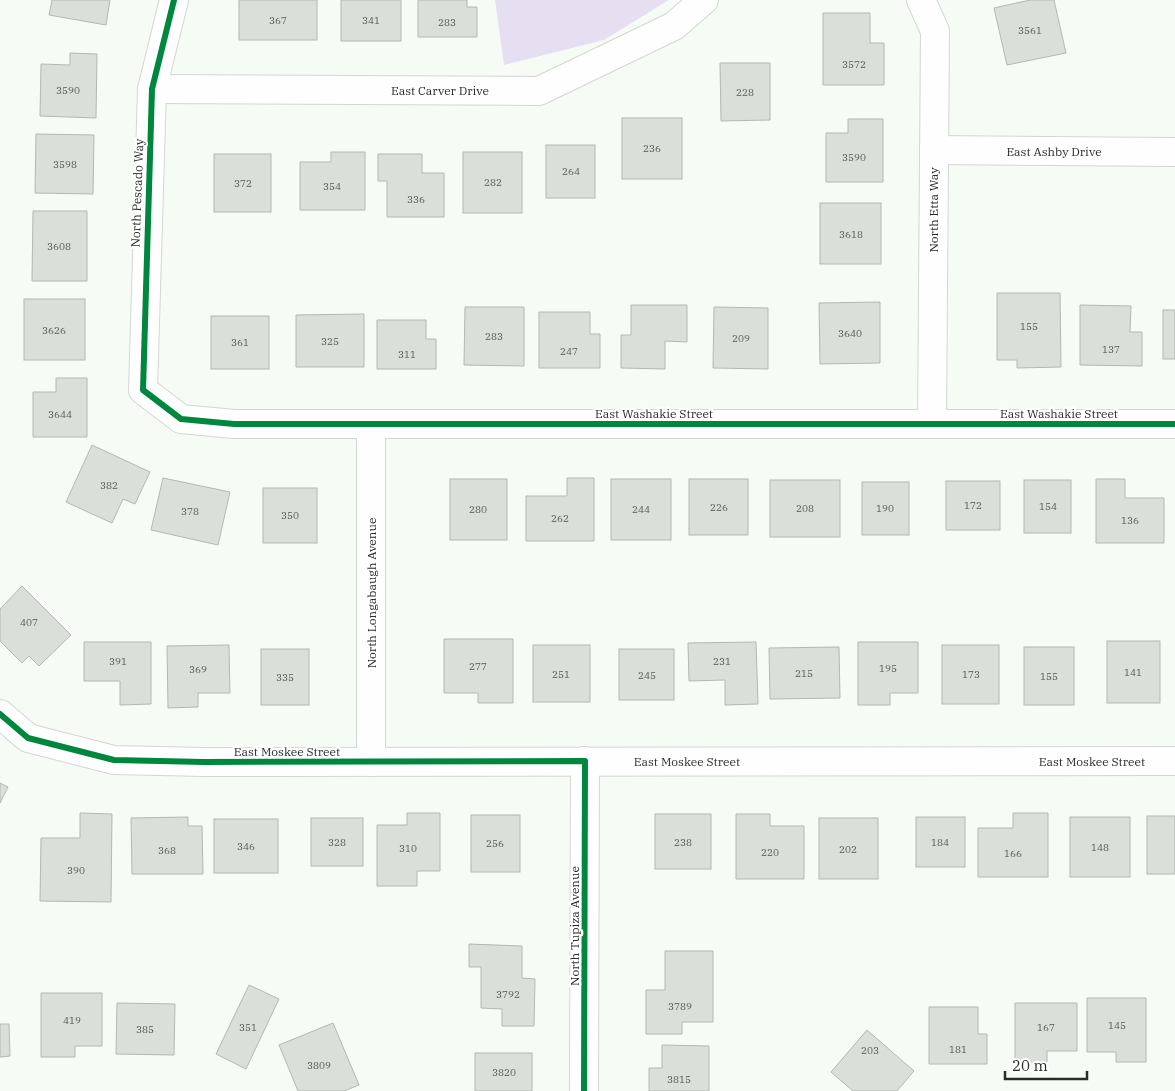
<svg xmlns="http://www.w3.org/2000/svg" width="1175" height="1091" font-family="'IBM Plex Serif',serif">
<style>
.green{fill:#e6dff2}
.building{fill:#dadfda;stroke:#b3b8b3}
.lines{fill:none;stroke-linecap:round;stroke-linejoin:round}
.minor-casing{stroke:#d3d7d3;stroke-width:30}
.minor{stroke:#fefefe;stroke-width:28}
.cycleway-casing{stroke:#fff;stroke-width:9}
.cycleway{stroke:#00873e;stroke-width:6}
.labels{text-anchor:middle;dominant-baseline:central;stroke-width:4.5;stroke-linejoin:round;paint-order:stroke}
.number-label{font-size:10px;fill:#545954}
.street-label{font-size:12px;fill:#282c28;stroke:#fff}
</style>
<rect width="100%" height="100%" fill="#f6fbf6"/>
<polygon class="green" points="495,0 669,0 604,40 504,65"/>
<g class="building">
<polygon points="52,0 110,0 106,25 49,15"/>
<rect x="239" y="0" width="78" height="40"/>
<rect x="341" y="0" width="60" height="41"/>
<polygon points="418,0 467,0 467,7 477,7 477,37 418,37"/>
<polygon points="1030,0 1054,0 1066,53 1007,65 994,8"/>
<polygon points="823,13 870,13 870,43 884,43 884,85 823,85"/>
<polygon points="70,53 97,54 96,118 40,116 41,64 70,65"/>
<polygon points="720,63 770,63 770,120 721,121"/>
<rect x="622" y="118" width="60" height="61"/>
<polygon points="848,119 883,119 883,182 826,182 826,133 848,133"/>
<polygon points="36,134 94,135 93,194 35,193"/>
<rect x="546" y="145" width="49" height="53"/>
<polygon points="331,152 365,152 365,210 300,210 300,162 331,162"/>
<rect x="463" y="152" width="59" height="61"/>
<rect x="214" y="154" width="57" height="58"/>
<polygon points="378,154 422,154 422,173 444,173 444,217 387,217 387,181 378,181"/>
<rect x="820" y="203" width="61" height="61"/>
<polygon points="33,211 87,211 87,281 32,281"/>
<polygon points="997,293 1060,293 1061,367 1017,368 1017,360 997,360"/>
<rect x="24" y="299" width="61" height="61"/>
<polygon points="880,302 880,363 820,364 819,303"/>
<polygon points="631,305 687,305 687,342 665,341 665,369 621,368 621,335 631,335"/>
<polygon points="1080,305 1131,306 1130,332 1142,332 1142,366 1080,365"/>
<polygon points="465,307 524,307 524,366 464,365"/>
<polygon points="714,307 768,308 768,369 713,368"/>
<rect x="1163" y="310" width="12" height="49"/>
<polygon points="539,312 590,312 590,334 600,334 600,368 539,368"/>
<polygon points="364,314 364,367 296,367 296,315"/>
<rect x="211" y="316" width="58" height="53"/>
<polygon points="377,320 426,320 426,339 436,339 436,369 377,369"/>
<polygon points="56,378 87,378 87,437 33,437 33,392 56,392"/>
<polygon points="92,445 150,472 135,504 123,499 112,523 66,502"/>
<polygon points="163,478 230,492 218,545 151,530"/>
<polygon points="567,478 594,478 594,541 526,541 526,496 567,496"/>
<rect x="450" y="479" width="57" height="61"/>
<rect x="611" y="479" width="60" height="61"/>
<rect x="689" y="479" width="59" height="56"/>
<polygon points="1096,479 1125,479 1125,498 1164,498 1164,543 1096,543"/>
<rect x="770" y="480" width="70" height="57"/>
<rect x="1024" y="480" width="47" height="53"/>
<rect x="946" y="481" width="54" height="49"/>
<rect x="862" y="482" width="47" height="53"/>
<rect x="263" y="488" width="54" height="55"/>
<polygon points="22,586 71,635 39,666 29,656 22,663 0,641 0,609"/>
<polygon points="444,639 513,639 513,703 478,703 478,693 444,693"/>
<rect x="1107" y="641" width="53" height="62"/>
<polygon points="84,642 151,642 151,704 120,705 120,681 84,681"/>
<polygon points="756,642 758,704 725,705 725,680 689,681 688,643"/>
<polygon points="858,642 918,642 918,693 890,693 890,705 858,705"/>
<polygon points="229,645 230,693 198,693 198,707 168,708 167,646"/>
<rect x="533" y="645" width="57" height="57"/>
<rect x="942" y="645" width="57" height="59"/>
<polygon points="839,647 840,698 770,699 769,648"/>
<rect x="1024" y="647" width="50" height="58"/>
<rect x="261" y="649" width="48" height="56"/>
<rect x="619" y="649" width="55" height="51"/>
<polygon points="0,783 8,787 0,803"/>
<polygon points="80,813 112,814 111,902 40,901 41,838 80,838"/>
<polygon points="407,813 440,813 440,871 417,871 417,886 377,886 377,825 407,825"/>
<polygon points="1013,813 1048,813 1048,877 978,877 978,828 1013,828"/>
<rect x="655" y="814" width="56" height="55"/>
<polygon points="736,814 770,814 770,826 804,826 804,879 736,879"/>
<rect x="471" y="815" width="49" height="57"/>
<rect x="1147" y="816" width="28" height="58"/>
<polygon points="188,817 188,826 202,826 203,874 132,874 131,818"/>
<rect x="916" y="817" width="49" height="50"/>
<rect x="1070" y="817" width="60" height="60"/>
<rect x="311" y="818" width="52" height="48"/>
<rect x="819" y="818" width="59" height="61"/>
<rect x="214" y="819" width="64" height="54"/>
<polygon points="469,944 522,946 522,978 535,979 534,1026 502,1026 502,1009 481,1008 481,967 469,967"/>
<polygon points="665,951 713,951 713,1022 682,1022 682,1034 646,1034 646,990 665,990"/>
<polygon points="249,985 279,999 246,1069 216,1054"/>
<polygon points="41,993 102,993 102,1046 75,1046 75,1057 41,1057"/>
<polygon points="1087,998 1146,998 1146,1062 1116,1062 1116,1052 1087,1052"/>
<polygon points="117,1003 175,1004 174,1055 116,1054"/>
<polygon points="1015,1003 1077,1003 1077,1051 1047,1051 1047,1062 1015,1062"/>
<polygon points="929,1007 978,1007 978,1034 987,1034 987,1064 929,1064"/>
<polygon points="333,1023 359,1085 344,1091 298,1091 279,1045"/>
<polygon points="0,1024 9,1024 10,1056 0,1057"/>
<polygon points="867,1030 914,1071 897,1091 853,1091 831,1072"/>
<polygon points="662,1045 709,1046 709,1091 649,1091 649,1068 662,1068"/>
<rect x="475" y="1053" width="57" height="38"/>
</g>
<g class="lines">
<g class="minor-casing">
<g id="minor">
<polyline points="174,0 152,89 143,390 181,419 234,424 1175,424"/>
<polyline points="921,0 935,31 932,424"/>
<polyline points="152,89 539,91 674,26 704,0"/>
<polyline points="934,150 1175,152"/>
<polyline points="371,424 371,762"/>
<polyline points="0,714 28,738 114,760 204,762 1175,761"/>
<polyline points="584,1091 585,761"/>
</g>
</g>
<use href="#minor" class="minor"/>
<g class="cycleway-casing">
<g id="cycleway">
<polyline points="174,0 152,89 143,390 181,419 234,424 1175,424"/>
<polyline points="0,714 28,738 114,760 204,762 585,761 584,1091"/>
</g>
</g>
<use href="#cycleway" class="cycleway"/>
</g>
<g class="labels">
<g class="number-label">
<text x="278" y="20">367</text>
<text x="371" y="20">341</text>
<text x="447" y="22">283</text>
<text x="1030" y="30">3561</text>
<text x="854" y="64">3572</text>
<text x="68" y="90">3590</text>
<text x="745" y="92">228</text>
<text x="652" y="148">236</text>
<text x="854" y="157">3590</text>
<text x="65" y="164">3598</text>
<text x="571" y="171">264</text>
<text x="493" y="182">282</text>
<text x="243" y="183">372</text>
<text x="332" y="186">354</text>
<text x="416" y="199">336</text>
<text x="851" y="234">3618</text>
<text x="59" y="246">3608</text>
<text x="1029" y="326">155</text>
<text x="54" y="330">3626</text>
<text x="850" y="333">3640</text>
<text x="494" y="336">283</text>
<text x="741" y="338">209</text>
<text x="330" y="341">325</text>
<text x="240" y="342">361</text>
<text x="1111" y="349">137</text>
<text x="569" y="351">247</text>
<text x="407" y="354">311</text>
<text x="60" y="414">3644</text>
<text x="109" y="485">382</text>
<text x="973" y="505">172</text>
<text x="1048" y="506">154</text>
<text x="719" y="507">226</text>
<text x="805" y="508">208</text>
<text x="885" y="508">190</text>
<text x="478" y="509">280</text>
<text x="641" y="509">244</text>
<text x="190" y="511">378</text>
<text x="290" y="515">350</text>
<text x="560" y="518">262</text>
<text x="1130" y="520">136</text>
<text x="29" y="622">407</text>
<text x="118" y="661">391</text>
<text x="722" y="661">231</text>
<text x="478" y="666">277</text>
<text x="888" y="668">195</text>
<text x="198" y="669">369</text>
<text x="1133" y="672">141</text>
<text x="804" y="673">215</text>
<text x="561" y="674">251</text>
<text x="971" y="674">173</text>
<text x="647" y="675">245</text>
<text x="1049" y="676">155</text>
<text x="285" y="677">335</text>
<text x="337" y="842">328</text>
<text x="683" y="842">238</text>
<text x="940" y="842">184</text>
<text x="495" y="843">256</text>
<text x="246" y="846">346</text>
<text x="1100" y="847">148</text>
<text x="408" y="848">310</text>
<text x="848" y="849">202</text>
<text x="167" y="850">368</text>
<text x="770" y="852">220</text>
<text x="1013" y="853">166</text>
<text x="76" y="870">390</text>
<text x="508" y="994">3792</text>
<text x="680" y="1006">3789</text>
<text x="72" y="1020">419</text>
<text x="1117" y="1025">145</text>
<text x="248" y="1027">351</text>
<text x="1046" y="1027">167</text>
<text x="145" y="1029">385</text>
<text x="958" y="1049">181</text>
<text x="870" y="1050">203</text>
<text x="319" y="1065">3809</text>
<text x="504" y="1072">3820</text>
<text x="679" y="1079">3815</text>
</g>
<g class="street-label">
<text x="440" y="90">East Carver Drive</text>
<text x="1054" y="151">East Ashby Drive</text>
<text transform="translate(137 193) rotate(-88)">North Pescado Way</text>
<text transform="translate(933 210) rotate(-90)">North Etta Way</text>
<text x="654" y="413">East Washakie Street</text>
<text x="1059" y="413">East Washakie Street</text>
<text transform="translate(371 593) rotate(-90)">North Longabaugh Avenue</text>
<text x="287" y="751">East Moskee Street</text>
<text x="687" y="761">East Moskee Street</text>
<text x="1092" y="761">East Moskee Street</text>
<text transform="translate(574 926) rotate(-90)">North Tupiza Avenue</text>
</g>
</g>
<path d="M1005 1071v8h82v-8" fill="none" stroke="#282c28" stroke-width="2.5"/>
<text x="1012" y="1071" font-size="15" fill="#282c28" stroke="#ffffff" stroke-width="4" paint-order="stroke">20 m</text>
</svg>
